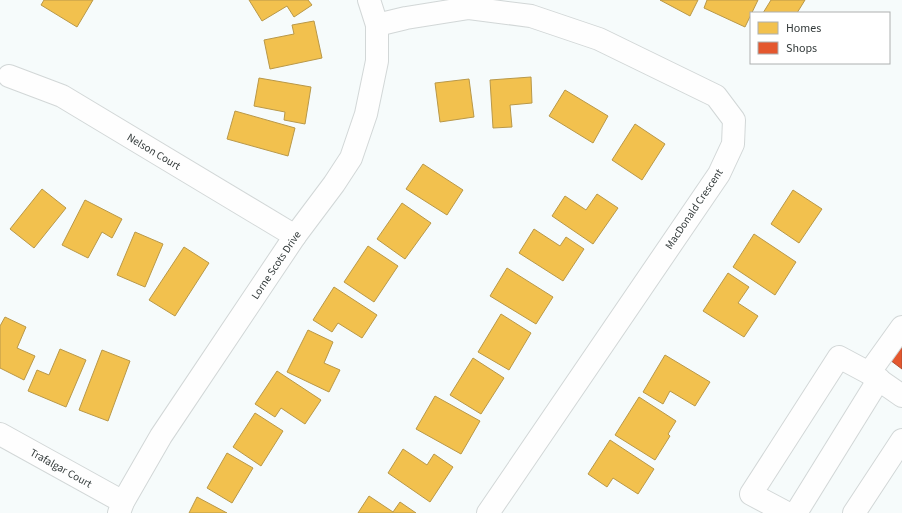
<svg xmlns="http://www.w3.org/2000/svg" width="902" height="513" font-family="'Source Sans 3',sans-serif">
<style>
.homes{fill:#f2c14e;stroke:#b99848}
.shops{fill:#e4572e;stroke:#af4e32}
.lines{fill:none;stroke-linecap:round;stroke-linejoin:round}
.minor-casing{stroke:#d2d7d7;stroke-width:24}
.minor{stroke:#fefefe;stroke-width:22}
.labels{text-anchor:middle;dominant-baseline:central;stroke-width:4;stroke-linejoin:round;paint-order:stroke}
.street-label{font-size:11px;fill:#333a3a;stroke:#fff}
</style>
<rect width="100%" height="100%" fill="#f6fbfb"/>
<g class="homes">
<polygon points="44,0 93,0 77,27 41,5"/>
<polygon points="249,0 308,0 312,5 294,17 287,6 262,21"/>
<polygon points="660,0 698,0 690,16"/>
<polygon points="707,0 758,0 745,27 704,8"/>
<polygon points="771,0 805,0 797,13 763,13"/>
<polygon points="314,21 322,58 270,69 264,40 294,34 292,25"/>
<polygon points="531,77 532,103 510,105 512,127 493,128 490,80"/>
<polygon points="259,78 311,87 305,124 284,120 285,112 254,106"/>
<polygon points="469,79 474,117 440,122 435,83"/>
<polygon points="565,90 608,116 593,143 549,116"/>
<polygon points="235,111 295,128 288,156 227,139"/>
<polygon points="635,124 665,144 642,180 612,160"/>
<polygon points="423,164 463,190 447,215 406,189"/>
<polygon points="42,189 66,208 34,248 10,229"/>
<polygon points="793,190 822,209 799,243 771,224"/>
<polygon points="597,194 618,208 593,244 552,216 565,196 586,210"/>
<polygon points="85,200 122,219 112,238 102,232 88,258 62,245"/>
<polygon points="402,203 431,223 405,259 377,239"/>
<polygon points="534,229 560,246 566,237 584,249 563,281 519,253"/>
<polygon points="135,232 163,244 145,287 117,275"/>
<polygon points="754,234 796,262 775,295 733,267"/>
<polygon points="368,246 398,266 374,302 344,282"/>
<polygon points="184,247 209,263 175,316 149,300"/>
<polygon points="507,268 553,297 536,324 490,296"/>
<polygon points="728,273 749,287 738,303 758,316 744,337 703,311"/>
<polygon points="334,287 377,315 362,338 338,323 332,332 313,320"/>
<polygon points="501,314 531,333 509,370 478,352"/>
<polygon points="5,317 26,327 17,348 35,356 24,380 0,368 0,326"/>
<polygon points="308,330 333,342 324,363 340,370 329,392 287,372"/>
<polygon points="60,349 86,360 66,407 28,391 37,370 49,375"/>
<polygon points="102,350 130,361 108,421 79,410"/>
<polygon points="665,355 710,382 695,406 670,391 663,404 643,392"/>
<polygon points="473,358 504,378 481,414 450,395"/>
<polygon points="277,371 321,400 305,424 281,408 275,417 255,404"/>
<polygon points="435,396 480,421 461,454 416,429"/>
<polygon points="639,397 676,421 668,434 670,436 655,460 615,435"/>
<polygon points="255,413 283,431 261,466 233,447"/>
<polygon points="610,440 654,469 638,494 613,478 607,487 588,474"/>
<polygon points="403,449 427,465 434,454 453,467 430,502 388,473"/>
<polygon points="227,453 253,468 232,503 207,488"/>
<polygon points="369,496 393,512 400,502 416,513 358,513"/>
<polygon points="197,497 227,513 189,513"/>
</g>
<polygon class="shops" points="902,342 902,369 890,360"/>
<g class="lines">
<g class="minor-casing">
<g id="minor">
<polyline points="377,25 406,18 469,8 531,16 599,39 716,96 734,120 733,144 719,174 488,513"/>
<path id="s1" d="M9 76 62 96 295 236"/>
<polyline points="869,373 902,396"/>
<path id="s2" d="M0 434 123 502"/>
<path id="s3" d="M119 513 123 502 161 436 295 236 334 184 351 158 366 114 377 61V25L369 0"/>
<polyline points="787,513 751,494 839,357 869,373 902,327"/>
<polyline points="796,513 879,379"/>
<polyline points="854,513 902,440"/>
</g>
</g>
<use href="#minor" class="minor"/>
</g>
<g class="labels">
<g class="street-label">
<text stroke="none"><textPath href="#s1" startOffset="164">Nelson Court</textPath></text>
<text transform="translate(694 209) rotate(-56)">MacDonald Crescent</text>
<text stroke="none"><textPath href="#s3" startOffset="294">Lorne Scots Drive</textPath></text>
<text stroke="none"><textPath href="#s2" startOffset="70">Trafalgar Court</textPath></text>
</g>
</g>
<rect x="750" y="12" width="140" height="52" fill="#ffffff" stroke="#adb0b0"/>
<rect x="758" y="22" width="20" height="12" fill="#f2c14e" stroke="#adb0b0"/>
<text x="786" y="32" font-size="12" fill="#333a3a">Homes</text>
<rect x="758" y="42" width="20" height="12" fill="#e4572e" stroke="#adb0b0"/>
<text x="786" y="52" font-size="12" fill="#333a3a">Shops</text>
</svg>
